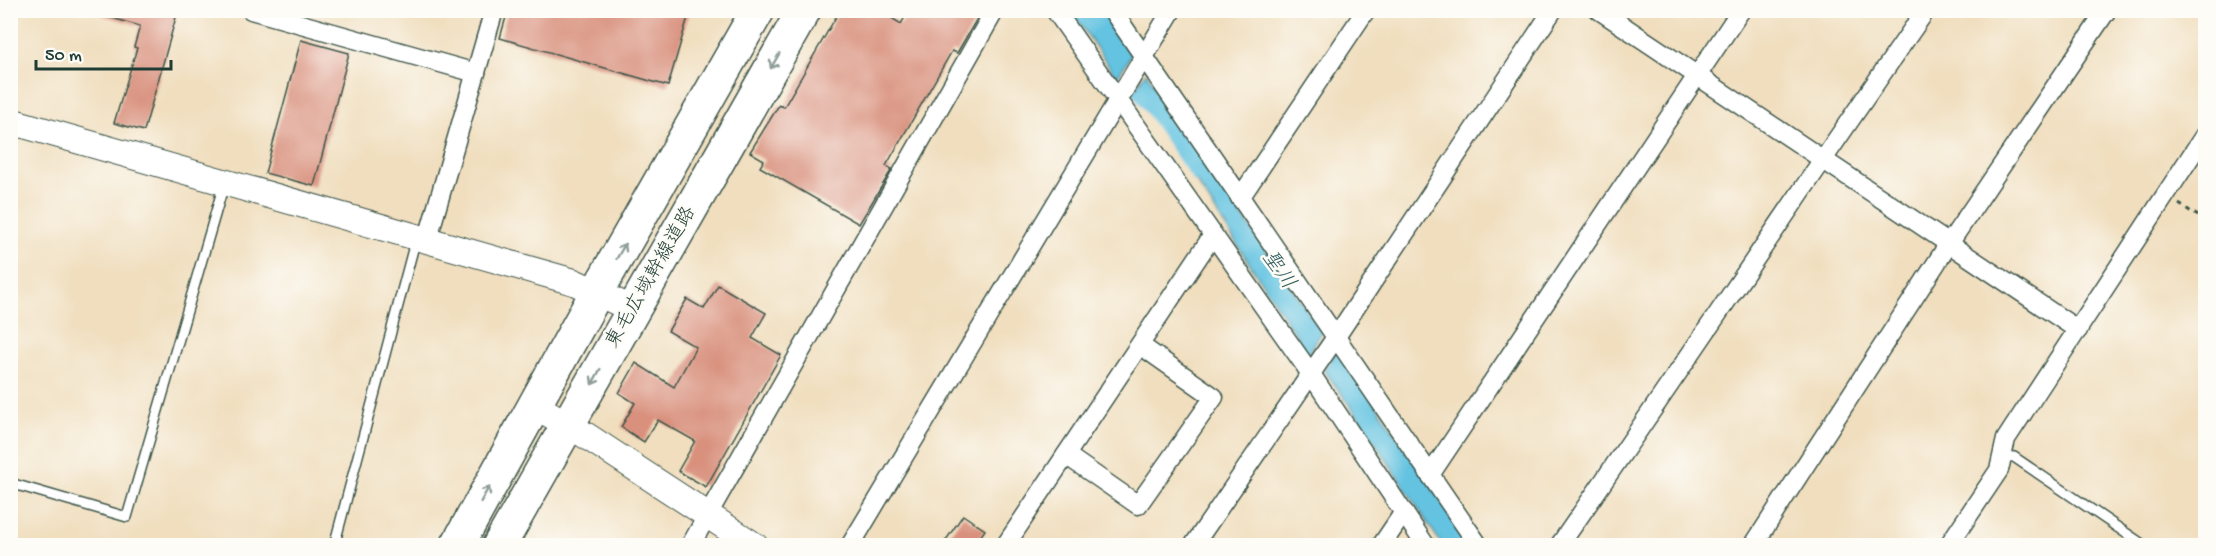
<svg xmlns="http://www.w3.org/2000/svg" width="2216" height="556" font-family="'Gochi Hand','Klee One',sans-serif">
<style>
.water{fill:#63c3e1;stroke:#41808a;stroke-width:1.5}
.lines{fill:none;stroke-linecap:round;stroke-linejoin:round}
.stream{stroke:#63c3e1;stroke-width:5}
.building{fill:#d9917e}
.lane-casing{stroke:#3e5549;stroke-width:12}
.street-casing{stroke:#3e5549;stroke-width:21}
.secondary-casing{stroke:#3e5549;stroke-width:28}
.highway-casing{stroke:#3e5549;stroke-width:36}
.path{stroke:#3e5549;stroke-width:3;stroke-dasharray:4.5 4.5;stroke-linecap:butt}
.lane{stroke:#fff;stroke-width:9}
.street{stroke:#fff;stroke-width:18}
.secondary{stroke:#fff;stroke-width:26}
.highway{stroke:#fff;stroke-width:33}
.oneway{stroke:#8f9e9a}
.labels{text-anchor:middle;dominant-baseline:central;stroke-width:5;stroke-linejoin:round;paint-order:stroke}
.street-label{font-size:20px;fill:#1f3d34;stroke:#fdfcf7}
.water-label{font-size:21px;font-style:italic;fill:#305e5f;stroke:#fdfcf7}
</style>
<rect width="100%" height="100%" fill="#fdfcf7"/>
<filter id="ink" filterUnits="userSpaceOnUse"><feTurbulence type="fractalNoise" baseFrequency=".0167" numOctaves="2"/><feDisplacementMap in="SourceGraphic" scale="12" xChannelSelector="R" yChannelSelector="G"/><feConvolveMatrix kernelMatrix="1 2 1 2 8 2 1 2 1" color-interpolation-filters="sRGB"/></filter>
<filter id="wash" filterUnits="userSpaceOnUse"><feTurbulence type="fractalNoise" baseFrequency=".008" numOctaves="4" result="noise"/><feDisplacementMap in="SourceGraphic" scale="24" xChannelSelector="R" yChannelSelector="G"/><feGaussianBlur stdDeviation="1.35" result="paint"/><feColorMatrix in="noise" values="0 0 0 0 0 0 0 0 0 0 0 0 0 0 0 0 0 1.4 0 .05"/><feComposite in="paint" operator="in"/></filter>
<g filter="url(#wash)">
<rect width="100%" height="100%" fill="#f0debe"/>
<g class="water">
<polygon points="1071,11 1102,11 1132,54 1117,78"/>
<polygon points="1146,72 1177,121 1322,332 1308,354 1194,178 1134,91"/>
<polygon points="1338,349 1471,545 1442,545 1361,421 1324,370"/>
</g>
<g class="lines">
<polyline class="stream" points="1132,88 1195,179"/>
</g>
<g id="blocks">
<g class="building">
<polygon points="102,10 178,10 144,131 114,123 137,48 134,47 140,26 101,15"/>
<polygon points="508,10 690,10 668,86 500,38"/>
<polygon points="840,10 879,10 901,24 909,10 982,10 957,53 952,51 886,166 892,169 859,224 760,167 764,160 750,152 779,105 784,107"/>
<polygon points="301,40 349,53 314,186 265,173"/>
<polygon points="718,285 766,313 752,338 781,355 706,487 678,471 695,441 658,420 644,442 621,427 635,403 619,393 636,363 674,387 696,347 668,331 687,299 704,309"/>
<polygon points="963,515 985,530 974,546 942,546"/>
</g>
</g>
</g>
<g filter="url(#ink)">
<use href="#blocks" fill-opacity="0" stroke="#3e5549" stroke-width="1.5"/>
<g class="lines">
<g class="lane-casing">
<g id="lane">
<polyline points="2003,456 2014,457 2145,546"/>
<polyline points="10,483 127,517 224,184"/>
<polyline points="334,546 416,238"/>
</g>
</g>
<g class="street-casing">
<g id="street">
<polyline points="251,10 476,73"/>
<polyline points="1055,10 1311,374 1426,546"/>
<polyline points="1112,10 1479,546"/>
<polyline points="1599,10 2078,330"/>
<polyline points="1240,198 1366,10"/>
<polyline points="427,241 494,10"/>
<polyline points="1066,455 1138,505 1214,397 1140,345"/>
<polyline points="1430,475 1741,10"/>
<polyline points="690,546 995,10"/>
<polyline points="850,546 1172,10"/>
<polyline points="1005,546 1213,235"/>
<polyline points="1193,546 1336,337 1553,10"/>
<polyline points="1381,546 1404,512"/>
<path d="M1559 546C1682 368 1802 188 1926 10"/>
<polyline points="1753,546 1948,245 2107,10"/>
<polyline points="1948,546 1999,470 2006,439 2206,133"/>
</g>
</g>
<g class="secondary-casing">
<g id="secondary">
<polyline points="10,121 574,282 634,310"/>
<polyline points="534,405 585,435 755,546"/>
</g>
</g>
<g class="highway-casing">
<g id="highway">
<polyline points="457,546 597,292 758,10"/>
<polyline points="499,546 804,10"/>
</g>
</g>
<polyline class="path" points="2179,204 2206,221"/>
<use href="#lane" class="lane"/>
<use href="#street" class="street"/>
<use href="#secondary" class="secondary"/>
<use href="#highway" class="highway"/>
</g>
<defs><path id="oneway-shaft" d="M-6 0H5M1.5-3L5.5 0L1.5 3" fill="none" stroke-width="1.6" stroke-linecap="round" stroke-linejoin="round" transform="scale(1.5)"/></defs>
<g class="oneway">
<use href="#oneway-shaft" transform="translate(775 61) rotate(120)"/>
<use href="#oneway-shaft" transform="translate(621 251) rotate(-60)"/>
<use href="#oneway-shaft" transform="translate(596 377) rotate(119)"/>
<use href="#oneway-shaft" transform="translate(485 494) rotate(-61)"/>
</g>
</g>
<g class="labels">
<g class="street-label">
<text transform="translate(652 278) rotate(-60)">東毛広域幹線道路</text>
</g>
<g class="water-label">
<text transform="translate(1277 271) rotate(55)">聖川</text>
</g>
</g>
<rect width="2216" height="556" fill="none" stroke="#fdfcf7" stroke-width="36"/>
<path d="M36 60v9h135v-9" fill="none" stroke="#1f3d34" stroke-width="3"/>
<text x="45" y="60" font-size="18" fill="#1f3d34" stroke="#fdfcf7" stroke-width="4.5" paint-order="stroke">50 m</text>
</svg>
